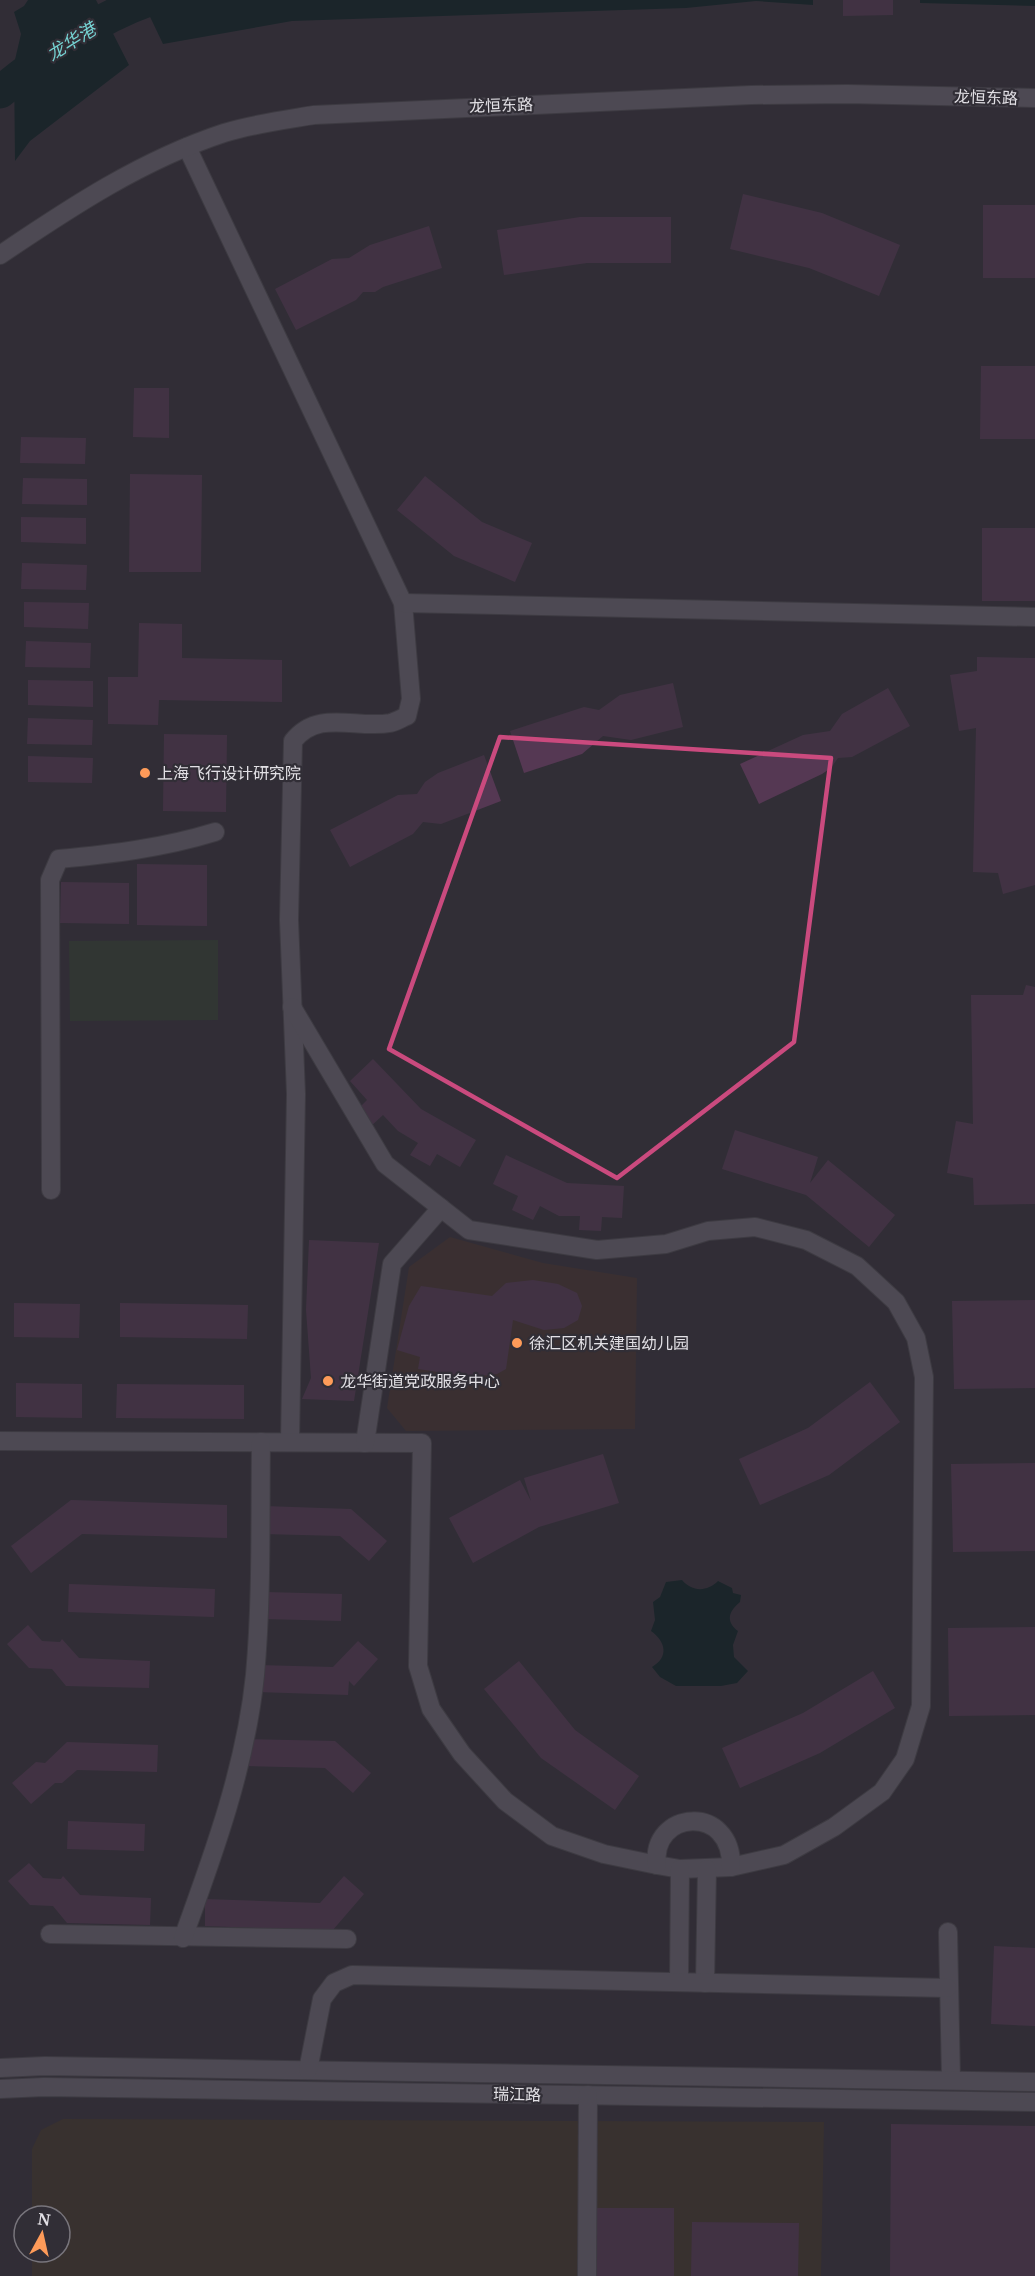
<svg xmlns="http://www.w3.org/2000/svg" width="1035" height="2276" font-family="'Noto Serif','Noto Sans SC',serif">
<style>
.commercial{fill:#413526}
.education{fill:#45322c}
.green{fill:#314130}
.water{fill:#001c1c}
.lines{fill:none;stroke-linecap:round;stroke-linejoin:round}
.river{stroke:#001c1c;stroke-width:33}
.building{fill:#553853}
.minor-casing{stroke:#4d4b51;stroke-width:20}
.minor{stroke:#6f6b75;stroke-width:18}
.marked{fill:none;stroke:#ca4a7e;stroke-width:4.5;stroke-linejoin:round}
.poi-dot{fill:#fe9b59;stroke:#312e36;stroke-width:2}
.labels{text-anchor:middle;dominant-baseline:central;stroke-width:4.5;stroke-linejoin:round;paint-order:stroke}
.street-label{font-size:16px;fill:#e2e0e5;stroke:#312e36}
.poi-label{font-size:16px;fill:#e2e0e5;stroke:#312e36;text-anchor:start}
.water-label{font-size:18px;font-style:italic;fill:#75d2d2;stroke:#312e36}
</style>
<rect width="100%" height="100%" fill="#312e36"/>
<polygon class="commercial" points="63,2119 824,2122 821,2276 32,2276 32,2252 60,2252 60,2216 32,2216 32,2149 41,2130"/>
<polygon class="education" points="450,1237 543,1263 637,1278 635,1429 406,1431 387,1408 409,1267"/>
<polygon class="green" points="218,940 218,1020 70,1021 69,941"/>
<g class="water">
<polygon points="28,0 96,0 129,65 30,141 15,161 14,64 21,34 14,12 24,6"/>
<polygon points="142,0 813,0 813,5 756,1 686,8 292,21 163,44"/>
<polygon points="920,0 1035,0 1035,6 920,3"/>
<path d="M682 1580C692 1592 707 1592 718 1581L732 1588 733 1593 741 1595 740 1602C729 1611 725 1621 738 1631L733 1645 734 1657 748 1671 737 1683 721 1686H676L660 1677 652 1667C669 1657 666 1642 651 1631L655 1620 653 1602 660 1597 666 1582Z"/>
</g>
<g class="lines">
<path class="river" d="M0 92C45 56 94 19 149 0"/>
</g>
<g class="building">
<polygon points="843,0 893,0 893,15 843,16"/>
<polygon points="743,194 822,213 900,245 879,296 809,268 730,249"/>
<rect x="983" y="205" width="52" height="73"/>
<polygon points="580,217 671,217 671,263 587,263 504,275 497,230"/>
<polygon points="429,226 442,268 383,287 375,292 363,292 356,300 296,330 275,289 332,259 349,258 370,245"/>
<polygon points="981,366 1035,366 1035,439 980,439"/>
<polygon points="134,388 169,388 169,438 133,437"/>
<polygon points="21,437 86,438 85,464 20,463"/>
<polygon points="130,474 202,475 201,572 129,572"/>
<polygon points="425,476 482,522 532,543 515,582 454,556 397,510"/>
<polygon points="23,478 87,479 87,505 22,504"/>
<polygon points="21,517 86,518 86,544 21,542"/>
<rect x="982" y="528" width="53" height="73"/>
<polygon points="22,563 87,565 86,590 21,589"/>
<polygon points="24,602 89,603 88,629 24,627"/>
<polygon points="139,623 182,624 182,658 282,660 282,702 159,700 158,725 108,724 108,677 138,677"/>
<polygon points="26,641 91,643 90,668 25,667"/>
<polygon points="977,657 1035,658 1035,885 1003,894 998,873 973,872 976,728 959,731 950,675 977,671"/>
<polygon points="28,680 93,681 93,707 28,705"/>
<polygon points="673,683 683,727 631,740 603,736 582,754 524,773 510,731 584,707 599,710 620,695"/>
<polygon points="888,688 910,726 852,757 838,758 831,768 822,774 759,804 740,764 803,735 830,731 842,714"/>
<polygon points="28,718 93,720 92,745 27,744"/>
<polygon points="164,734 227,735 226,812 163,811"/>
<polygon points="484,755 501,801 441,824 423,822 413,834 350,867 330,830 398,795 417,794 425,782 438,773"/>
<polygon points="28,756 93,758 92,783 28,782"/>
<polygon points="137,864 207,865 207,926 137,925"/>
<polygon points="61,882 129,883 129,924 60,923"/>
<polygon points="1026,985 1035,987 1035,1204 974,1205 973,1178 947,1173 956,1121 973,1124 971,995 1023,995"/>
<polygon points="373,1059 421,1109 476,1140 460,1167 437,1154 430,1166 410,1155 418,1143 398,1131 383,1115 370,1127 355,1112 367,1100 350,1081"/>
<polygon points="735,1130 818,1157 810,1183 828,1160 895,1215 869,1247 806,1195 722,1169"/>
<polygon points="506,1155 567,1183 624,1186 622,1218 602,1217 601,1231 579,1230 580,1216 559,1216 540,1206 533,1220 512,1210 518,1196 493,1184"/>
<polygon points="309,1240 379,1243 354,1401 302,1399 311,1378 306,1310"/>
<polygon points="533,1280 558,1284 577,1293 582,1306 578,1320 564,1328 544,1330 513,1320 506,1369 497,1374 471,1377 418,1369 420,1357 397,1350 409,1306 421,1286 492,1296 506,1283"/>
<polygon points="1035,1300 1035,1388 954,1389 952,1301"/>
<polygon points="14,1303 80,1304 79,1338 14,1337"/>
<polygon points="120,1303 248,1305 247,1339 120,1337"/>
<polygon points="870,1382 900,1422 829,1475 760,1505 739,1459 808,1428"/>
<polygon points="16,1383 82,1384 82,1418 16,1417"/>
<polygon points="117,1384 244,1385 244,1419 116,1418"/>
<polygon points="603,1454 619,1503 539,1527 473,1563 449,1518 520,1480 531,1501 524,1478"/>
<polygon points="1035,1463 1035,1551 953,1552 951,1464"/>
<polygon points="71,1500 227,1505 227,1538 82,1534 31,1573 11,1546"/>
<polygon points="264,1506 351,1509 387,1541 369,1561 340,1536 263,1534"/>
<polygon points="69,1584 215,1589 214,1617 68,1612"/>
<polygon points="265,1592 342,1594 341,1621 264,1619"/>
<polygon points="28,1625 42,1641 60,1642 62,1639 79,1658 150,1661 149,1688 66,1686 52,1669 29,1668 7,1644"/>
<polygon points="1035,1627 1035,1715 949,1716 948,1628"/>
<polygon points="358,1641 378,1659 354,1686 349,1681 348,1695 257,1692 257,1665 333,1667"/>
<polygon points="519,1661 575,1730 639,1776 615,1810 541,1758 484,1689"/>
<polygon points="873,1671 895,1708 820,1753 740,1788 722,1748 803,1713"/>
<polygon points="248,1739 335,1741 371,1773 353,1793 325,1768 247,1766"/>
<polygon points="67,1742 158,1745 157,1772 77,1770 62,1783 55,1783 31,1804 12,1783 36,1762 45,1763"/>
<polygon points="68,1821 145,1824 144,1851 67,1849"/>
<polygon points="29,1863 43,1878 61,1879 63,1876 80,1895 151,1898 150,1925 67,1923 53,1906 30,1905 8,1881"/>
<polygon points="344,1876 364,1894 332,1931 205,1926 205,1899 320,1903"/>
<polygon points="994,1946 1035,1948 1035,2026 991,2024"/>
<polygon points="891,2124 1035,2126 1035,2276 890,2276"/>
<rect x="593" y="2208" width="81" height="68"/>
<polygon points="692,2222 799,2223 798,2276 691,2276"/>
</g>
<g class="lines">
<g class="minor-casing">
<g id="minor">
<path d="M187 147 403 603 411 699 407 716C402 718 395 722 390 723 355 729 318 709 293 741L289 920 296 1094 290 1442"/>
<path d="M0 255C71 207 142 160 224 133 253 124 284 120 314 115L751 95 847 94 1035 98"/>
<polyline points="403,603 1035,617"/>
<path d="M51 1190 50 880 59 859C112 854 163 848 215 832"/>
<polyline points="0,1441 422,1443 418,1666 431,1709 462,1754 505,1801 552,1836 604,1854 657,1865 680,1869 731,1867 784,1855 834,1827 882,1792 905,1759 921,1706 924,1377 916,1338 896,1302 857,1266 806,1240 755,1227 708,1231 666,1244 597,1250 469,1230 385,1164 292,1007"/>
<polyline points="365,1443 392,1264 441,1208"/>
<path d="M657 1865C650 1810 733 1803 731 1867"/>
<polyline points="948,1932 951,2080"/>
<polyline points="50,1934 347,1939"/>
<path d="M183 1938C214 1853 246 1765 255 1675 262 1598 260 1519 261 1442"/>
<polyline points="679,1982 680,1869"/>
<polyline points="705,1983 707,1869"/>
<polyline points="0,2068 45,2066 1035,2082"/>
<polyline points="308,2070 322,1999 334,1983 352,1975 947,1988"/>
<polyline points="0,2089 44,2087 1035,2102"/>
<polyline points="587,2276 588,2095"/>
</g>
</g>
<use href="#minor" class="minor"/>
</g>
<path d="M0 0H1035V2276H0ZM500 737 831 758 794 1042 617 1178 389 1049Z" fill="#312e36" fill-opacity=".55" fill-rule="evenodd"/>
<path class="marked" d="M500 737 831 758 794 1042 617 1178 389 1049Z"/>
<g class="poi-dot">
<circle cx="145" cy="773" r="6"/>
<circle cx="517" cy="1343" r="6"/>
<circle cx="328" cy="1381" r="6"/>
</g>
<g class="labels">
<g class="street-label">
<text transform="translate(986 97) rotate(2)">龙恒东路</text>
<text transform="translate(501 105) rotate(-2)">龙恒东路</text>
<text transform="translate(517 2094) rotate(1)">瑞江路</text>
</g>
<g class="poi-label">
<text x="157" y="773">上海飞行设计研究院</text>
<text x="529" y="1343">徐汇区机关建国幼儿园</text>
<text x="340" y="1381">龙华街道党政服务中心</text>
</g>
<g class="water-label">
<text transform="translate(71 41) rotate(-32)">龙华港</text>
</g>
</g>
<g transform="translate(42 2234) rotate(8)"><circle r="28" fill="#312e36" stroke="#78757c" stroke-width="1.5"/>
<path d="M0-4.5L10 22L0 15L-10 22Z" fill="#fe9b59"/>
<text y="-9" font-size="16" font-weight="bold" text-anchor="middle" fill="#e2e0e5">N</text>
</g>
</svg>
